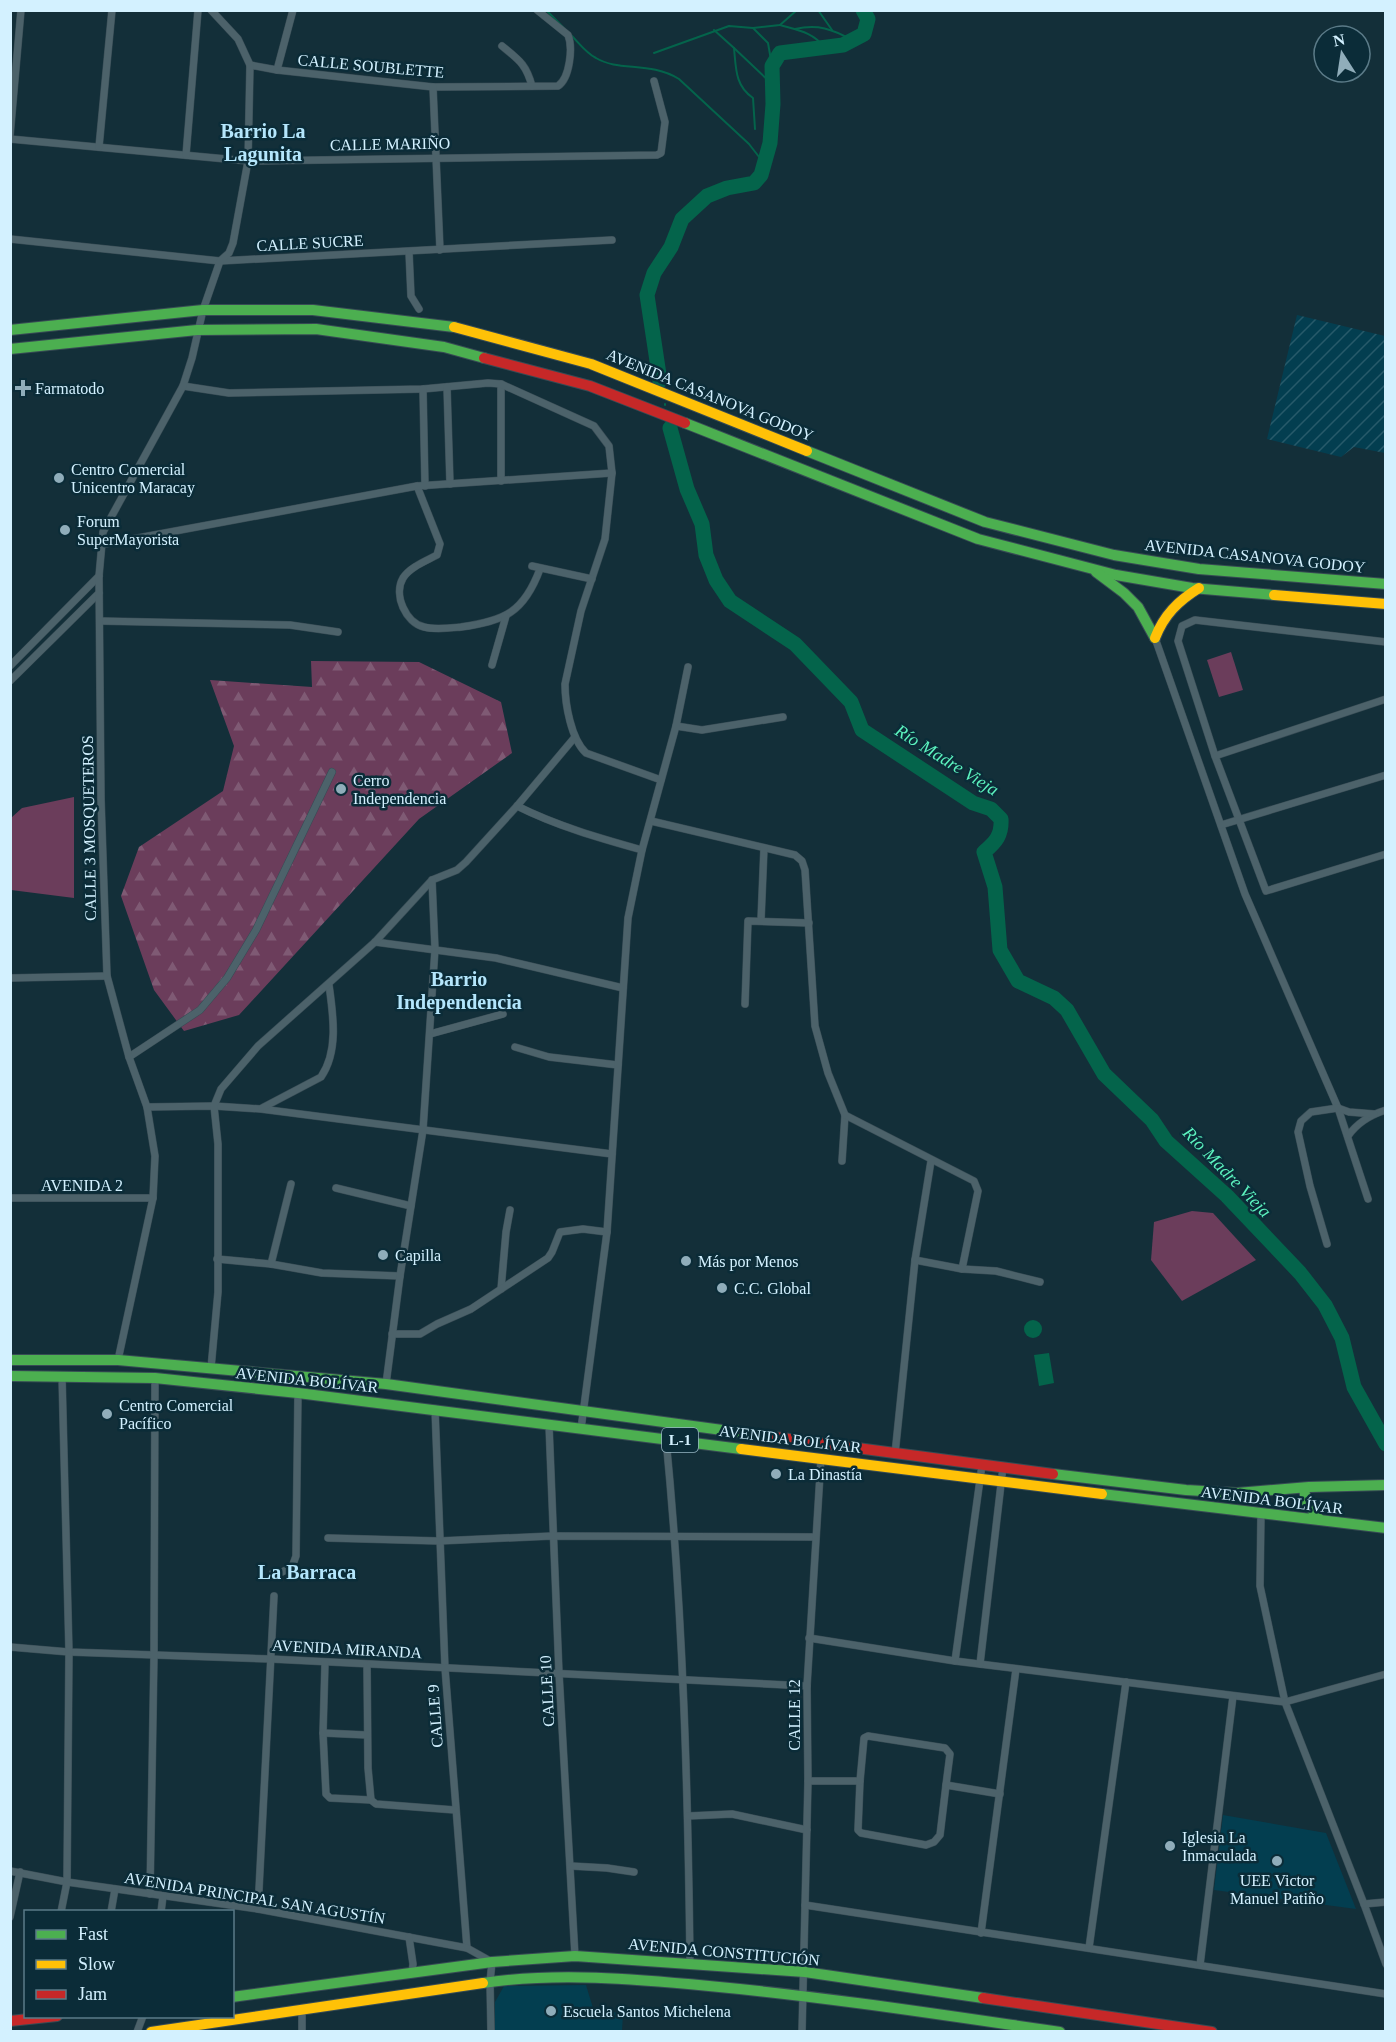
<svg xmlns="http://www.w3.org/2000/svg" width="1396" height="2042" font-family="Georgia,serif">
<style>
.built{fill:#033e50}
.industrial{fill:url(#industrial-furrows)}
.forest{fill:url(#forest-firs)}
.garden{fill:#6b3d5b}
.water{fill:#04644b}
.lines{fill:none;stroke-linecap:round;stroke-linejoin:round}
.stream{stroke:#04644b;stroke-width:2}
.river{stroke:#04644b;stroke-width:15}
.street-casing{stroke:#374b54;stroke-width:8}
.fast-casing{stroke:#374b54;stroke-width:12}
.slow-casing{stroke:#374b54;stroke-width:12}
.jam-casing{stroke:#374b54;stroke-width:12}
.street{stroke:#4c626a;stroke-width:7}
.fast{stroke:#4caf50;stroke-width:10}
.slow{stroke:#ffc107;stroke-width:10}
.jam{stroke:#c62828;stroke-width:10}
.poi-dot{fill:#90adba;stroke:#0b2c38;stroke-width:2}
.labels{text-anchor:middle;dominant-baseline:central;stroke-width:5;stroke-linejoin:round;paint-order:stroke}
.shield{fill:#0b2c38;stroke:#97b6c3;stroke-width:1.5}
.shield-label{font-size:15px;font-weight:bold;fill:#d3f1ff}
.street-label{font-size:16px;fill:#d3f1ff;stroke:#0b2c38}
.poi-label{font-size:16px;fill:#d3f1ff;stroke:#0b2c38;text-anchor:start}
.water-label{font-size:18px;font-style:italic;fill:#5cf2be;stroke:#0b2c38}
.quarter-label{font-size:20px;font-weight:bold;fill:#b4e6fc;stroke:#0b2c38}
</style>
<defs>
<pattern id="industrial-furrows" width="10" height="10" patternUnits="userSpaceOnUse" patternTransform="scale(1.5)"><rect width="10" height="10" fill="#033e50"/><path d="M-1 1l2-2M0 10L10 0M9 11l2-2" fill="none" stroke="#275a6a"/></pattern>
<pattern id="forest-firs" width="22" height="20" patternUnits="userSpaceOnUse" patternTransform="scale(1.5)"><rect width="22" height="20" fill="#6b3d5b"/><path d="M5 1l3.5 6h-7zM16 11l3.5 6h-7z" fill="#7f5a74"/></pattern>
</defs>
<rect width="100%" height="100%" fill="#132f39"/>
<g class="built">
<polygon points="1223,1815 1326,1833 1356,1909 1214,1890"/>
<polygon points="586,1985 593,2008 623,2014 622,2031 495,2031 495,2002 504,1986"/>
</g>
<polygon class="industrial" points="1297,315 1385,336 1385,453 1354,447 1341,457 1267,439"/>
<polygon class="forest" points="311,661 419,662 501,702 512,753 419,819 239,1015 184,1031 154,990 121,896 139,847 223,791 234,746 210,680 312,687"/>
<g class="garden">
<polygon points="1231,652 1243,690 1219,697 1207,660"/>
<polygon points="74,797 74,898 11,890 11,818 22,808"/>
<polygon points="1192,1211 1213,1213 1256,1260 1182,1301 1151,1260 1154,1222"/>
</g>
<g class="water">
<circle cx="1033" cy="1329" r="9"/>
<polygon points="1049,1353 1054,1383 1039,1386 1034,1355"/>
</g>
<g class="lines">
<g class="stream">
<polyline points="546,10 565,29"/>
<polyline points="818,10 832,30"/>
<path d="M780 25C797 30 813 32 824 47"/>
<polyline points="753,28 768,43 772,66"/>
<path d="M795 29C818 24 832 29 852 40"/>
<path d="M714 30 734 48C736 68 735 86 753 98L755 129"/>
<path d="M571 35C579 43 586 53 596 58 619 72 650 61 679 79L749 144 763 162"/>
<polyline points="734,48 773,85"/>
<polyline points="654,53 729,26 753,28 780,25 797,10"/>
<polyline points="665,404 665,405"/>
</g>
<g class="river">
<polyline points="660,381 647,295 654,273 671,247 682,219 707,196 727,188 754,183 761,175 770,143 773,104 772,66 780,53 843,45 864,34 868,19 863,10"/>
<path d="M670 428 687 489 702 524 706 555 716 580 730 601 795 644 851 702 862 730 973 803 991 809 1001 819C1002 835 996 842 984 852L995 887 1000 950 1018 981 1054 998 1067 1010 1104 1074 1152 1120 1166 1141 1227 1196 1300 1273 1325 1305 1342 1338 1354 1387 1386 1444"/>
</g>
<g class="street-casing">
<g id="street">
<path d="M502 46C519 60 526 64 532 86"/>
<path d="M250 65 277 70 433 87 558 86C570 78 573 47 568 35L537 10"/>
<polyline points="277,70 293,10"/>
<polyline points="433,87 440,250"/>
<polyline points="10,136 21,10"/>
<polyline points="10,139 248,161 657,155 661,153 665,122 654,81"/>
<polyline points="99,147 112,10"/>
<polyline points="186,155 198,10"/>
<polyline points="10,239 220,261 612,240"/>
<polyline points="409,252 411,296 419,309"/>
<polyline points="501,384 501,481"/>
<path d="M183 386 229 393 423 389 488 383 501 384 594 426 609 446 612 473 605 539 581 611 565 684C565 704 571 739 586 753L661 780"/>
<polyline points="447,387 450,484"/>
<polyline points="423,389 425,486"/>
<path d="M417 486 440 544 437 555C426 561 410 567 403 578 393 595 406 623 424 627 435 630 450 628 461 627 505 621 524 612 540 569"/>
<polyline points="100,545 417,486 612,473"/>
<polyline points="532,566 592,579"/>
<polyline points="100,621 290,625 338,632"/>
<polyline points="1155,638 1245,894 1338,1108 1368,1199"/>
<polyline points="1386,642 1195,620 1182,626 1178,641 1215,756 1266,891 1386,854"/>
<polyline points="492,665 506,616"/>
<polyline points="10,666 99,576"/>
<polyline points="10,681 99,593"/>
<polyline points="676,726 702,730 783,717"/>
<polyline points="1215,756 1386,699"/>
<path d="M517 806C557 826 599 838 642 850"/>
<polyline points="651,821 795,855 802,861 805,870 815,1026 828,1073 845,1115 842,1161"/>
<polyline points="1221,825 1386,775"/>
<polyline points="761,920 764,848"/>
<polyline points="375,942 496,958 623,988"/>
<polyline points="10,978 107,976"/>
<polyline points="745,1004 748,921 809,923"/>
<polyline points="430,1034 503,1014"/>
<polyline points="515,1047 549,1057 618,1065"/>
<polyline points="129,1057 200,1010 227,978 256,930 332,772"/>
<polyline points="147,1107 214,1106 261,1109 612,1154"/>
<path d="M262 1108 321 1077C339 1051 333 1014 329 985"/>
<polyline points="845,1115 974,1181 978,1191 962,1269"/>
<path d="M1348 1136C1357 1123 1370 1115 1386 1110"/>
<polyline points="336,1188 411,1206"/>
<polyline points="10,1198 153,1198"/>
<polyline points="1327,1244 1310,1186 1298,1132 1301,1121 1311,1112 1338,1108 1349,1112 1374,1114"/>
<polyline points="217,1259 271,1264 322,1273 400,1276"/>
<polyline points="915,1260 962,1269 996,1271 1040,1282"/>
<polyline points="271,1264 291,1184"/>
<polyline points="501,1289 506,1232 510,1210"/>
<polyline points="392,1334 420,1334 437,1324 471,1309 548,1258 552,1252 560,1232 583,1229 607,1232"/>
<polyline points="118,1360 153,1198 155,1156 147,1107 129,1057 107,976 101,799 99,576 103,532 183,386 192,358 203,310 220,261 229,253 233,243 248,161 250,65 238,39 211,10"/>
<polyline points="211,1368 218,1292 218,1144 214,1106 221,1089 258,1046 375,942 432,880 457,870 466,862 517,806 575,737"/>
<polyline points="386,1384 400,1276 423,1130 435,949 432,880"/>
<polyline points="435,1409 445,1668 467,1948"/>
<polyline points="549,1425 559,1673 575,1956"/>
<polyline points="581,1429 607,1232 628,918 642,850 676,726 688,667"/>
<path d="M666 1439C683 1613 688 1788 690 1963"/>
<polyline points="895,1454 915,1260 931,1161"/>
<polyline points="1261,1513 1260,1586 1285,1702 1364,1904 1386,1964"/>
<polyline points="328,1538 439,1541 552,1536 815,1537"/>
<polyline points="273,1573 282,1572 292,1567 296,1556 298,1393"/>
<polyline points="809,1638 955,1661 1285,1702 1386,1674"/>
<polyline points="10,1647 69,1652 271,1659 807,1686"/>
<polyline points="955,1661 982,1465"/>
<polyline points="325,1663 323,1733 326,1794 330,1798 371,1800"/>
<polyline points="980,1664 1003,1467"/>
<polyline points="367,1665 368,1768 371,1800 376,1804 455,1810"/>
<polyline points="323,1733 367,1735"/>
<polyline points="808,1781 860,1781 858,1830 861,1833 926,1845 934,1842 940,1835 946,1785 1000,1794"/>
<polyline points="860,1781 864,1738 868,1736 945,1748 950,1754 946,1785"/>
<polyline points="688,1816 732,1814 807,1830"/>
<polyline points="571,1866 607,1868 634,1872"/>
<polyline points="10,1871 67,1882 258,1909 467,1948 492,1962 490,1982 491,2032"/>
<polyline points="150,1894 154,1655 155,1378"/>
<polyline points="1364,1904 1386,1902"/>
<polyline points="805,1905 1386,1994"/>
<polyline points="258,1909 274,1596"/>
<polyline points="61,1912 67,1882 69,1652 62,1376"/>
<polyline points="111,1912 115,1889"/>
<polyline points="161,1912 163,1896"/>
<polyline points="10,1917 20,1872"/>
<polyline points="981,1933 1016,1669"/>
<polyline points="409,1937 413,1964 412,1973"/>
<polyline points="1089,1948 1126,1682"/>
<polyline points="1200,1965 1233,1696"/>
<polyline points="302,2010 302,2032"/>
<polyline points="137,2032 143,2016"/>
<polyline points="802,2032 808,1781 807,1686 821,1458"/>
</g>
</g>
<g class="fast-casing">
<g id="fast">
<polyline points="10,330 203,310 313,310 454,327"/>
<polyline points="10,349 197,330 316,329 444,347 484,358"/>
<polyline points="685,423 978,539 1116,575 1192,588 1274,595"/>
<polyline points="807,451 985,522 1114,555 1199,569 1386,584"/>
<polyline points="1096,572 1124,593 1138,607 1155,638"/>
<polyline points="10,1360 118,1360 386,1384 744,1433"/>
<polyline points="10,1376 155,1378 298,1393 741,1449"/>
<polyline points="1053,1474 1186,1490 1237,1493 1309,1487 1386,1485"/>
<polyline points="1304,1488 1306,1502 1320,1520"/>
<polyline points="1102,1494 1386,1528"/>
<path d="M483 1983C557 1972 635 1979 709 1986 827 1997 943 2015 1060 2032"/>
<polyline points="232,1997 492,1962 575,1956 805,1972 983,1998"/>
</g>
</g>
<g class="slow-casing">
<g id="slow">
<polyline points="454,327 591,364 807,451"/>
<polyline points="1274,595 1386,604"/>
<path d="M1155 638C1164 615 1178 601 1199 588"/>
<polyline points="741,1449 1102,1494"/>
<polyline points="151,2032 483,1983"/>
</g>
</g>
<g class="jam-casing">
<g id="jam">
<polyline points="484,358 590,386 685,423"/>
<polyline points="744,1433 1053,1474"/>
<polyline points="983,1998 1212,2032"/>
<polyline points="10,2021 57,2016"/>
</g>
</g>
<use href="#street" class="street"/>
<use href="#fast" class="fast"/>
<use href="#slow" class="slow"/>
<use href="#jam" class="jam"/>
</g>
<g class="poi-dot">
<path d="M20 379h6v6h6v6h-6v6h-6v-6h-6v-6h6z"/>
<circle cx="59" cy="478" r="6"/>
<circle cx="65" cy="530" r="6"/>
<circle cx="341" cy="789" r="6"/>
<circle cx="383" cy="1255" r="6"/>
<circle cx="686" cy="1261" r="6"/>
<circle cx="722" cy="1288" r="6"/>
<circle cx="107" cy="1414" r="6"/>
<circle cx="776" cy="1474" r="6"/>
<circle cx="1170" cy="1846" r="6"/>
<circle cx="1277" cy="1861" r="6"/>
<circle cx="551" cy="2011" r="6"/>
</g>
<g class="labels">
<rect class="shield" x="662" y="1428" width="36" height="24" rx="4.5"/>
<g class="shield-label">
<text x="680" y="1440">L-1</text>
</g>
<g class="street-label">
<text transform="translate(371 66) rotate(5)">CALLE SOUBLETTE</text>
<text transform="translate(390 144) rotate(-1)">CALLE MARIÑO</text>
<text transform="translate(310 243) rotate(-3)">CALLE SUCRE</text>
<text transform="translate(710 395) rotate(22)">AVENIDA CASANOVA GODOY</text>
<text transform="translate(1255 556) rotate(6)">AVENIDA CASANOVA GODOY</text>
<text transform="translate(89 828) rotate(-91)">CALLE 3 MOSQUETEROS</text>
<text x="82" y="1185">AVENIDA 2</text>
<text transform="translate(307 1380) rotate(6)">AVENIDA BOLÍVAR</text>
<text transform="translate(790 1439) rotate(7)">AVENIDA BOLÍVAR</text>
<text transform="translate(1272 1500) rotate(7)">AVENIDA BOLÍVAR</text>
<text transform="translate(347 1649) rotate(3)">AVENIDA MIRANDA</text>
<text transform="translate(547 1691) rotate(-93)">CALLE 10</text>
<text transform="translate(794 1715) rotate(-90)">CALLE 12</text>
<text transform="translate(435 1716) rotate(-94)">CALLE 9</text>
<text transform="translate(255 1898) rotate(9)">AVENIDA PRINCIPAL SAN AGUSTÍN</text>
<text transform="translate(724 1952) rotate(5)">AVENIDA CONSTITUCIÓN</text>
</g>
<g class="poi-label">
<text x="35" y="388">Farmatodo</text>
<text x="71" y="469">Centro Comercial<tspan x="71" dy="18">Unicentro Maracay</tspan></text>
<text x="77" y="521">Forum<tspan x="77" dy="18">SuperMayorista</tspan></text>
<text x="353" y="780">Cerro<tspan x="353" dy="18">Independencia</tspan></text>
<text x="395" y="1255">Capilla</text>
<text x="698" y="1261">Más por Menos</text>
<text x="734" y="1288">C.C. Global</text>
<text x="119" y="1405">Centro Comercial<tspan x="119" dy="18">Pacífico</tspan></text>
<text x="788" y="1474">La Dinastía</text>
<text x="1182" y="1837">Iglesia La<tspan x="1182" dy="18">Inmaculada</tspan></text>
<text x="1277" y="1880" text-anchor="middle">UEE Victor<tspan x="1277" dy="18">Manuel Patiño</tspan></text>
<text x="563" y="2011">Escuela Santos Michelena</text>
</g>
<g class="water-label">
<text transform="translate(947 760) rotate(32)">Río Madre Vieja</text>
<text transform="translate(1227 1172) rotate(46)">Río Madre Vieja</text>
</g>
<g class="quarter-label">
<text x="263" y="131">Barrio La<tspan x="263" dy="23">Lagunita</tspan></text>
<text x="459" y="979">Barrio<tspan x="459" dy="23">Independencia</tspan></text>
<text x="307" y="1572">La Barraca</text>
</g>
</g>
<rect width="1396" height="2042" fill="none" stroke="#d3f1ff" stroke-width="24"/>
<rect x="24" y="1910" width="210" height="108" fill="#0b2c38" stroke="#5b7b88" stroke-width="1.5"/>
<rect x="36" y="1930" width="30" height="9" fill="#4caf50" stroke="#5b7b88" stroke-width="1.5"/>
<text x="78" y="1940" font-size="18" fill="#d3f1ff">Fast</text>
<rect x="36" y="1960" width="30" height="9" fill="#ffc107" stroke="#5b7b88" stroke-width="1.5"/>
<text x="78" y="1970" font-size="18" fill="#d3f1ff">Slow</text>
<rect x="36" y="1990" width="30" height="9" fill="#c62828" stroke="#5b7b88" stroke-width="1.5"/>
<text x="78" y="2000" font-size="18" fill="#d3f1ff">Jam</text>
<g transform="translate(1342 54) rotate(348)"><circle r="28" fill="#0b2c38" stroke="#5b7b88" stroke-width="1.5"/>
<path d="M0-4.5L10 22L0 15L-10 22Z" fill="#90adba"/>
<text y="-9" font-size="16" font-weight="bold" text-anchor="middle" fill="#d3f1ff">N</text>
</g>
</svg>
